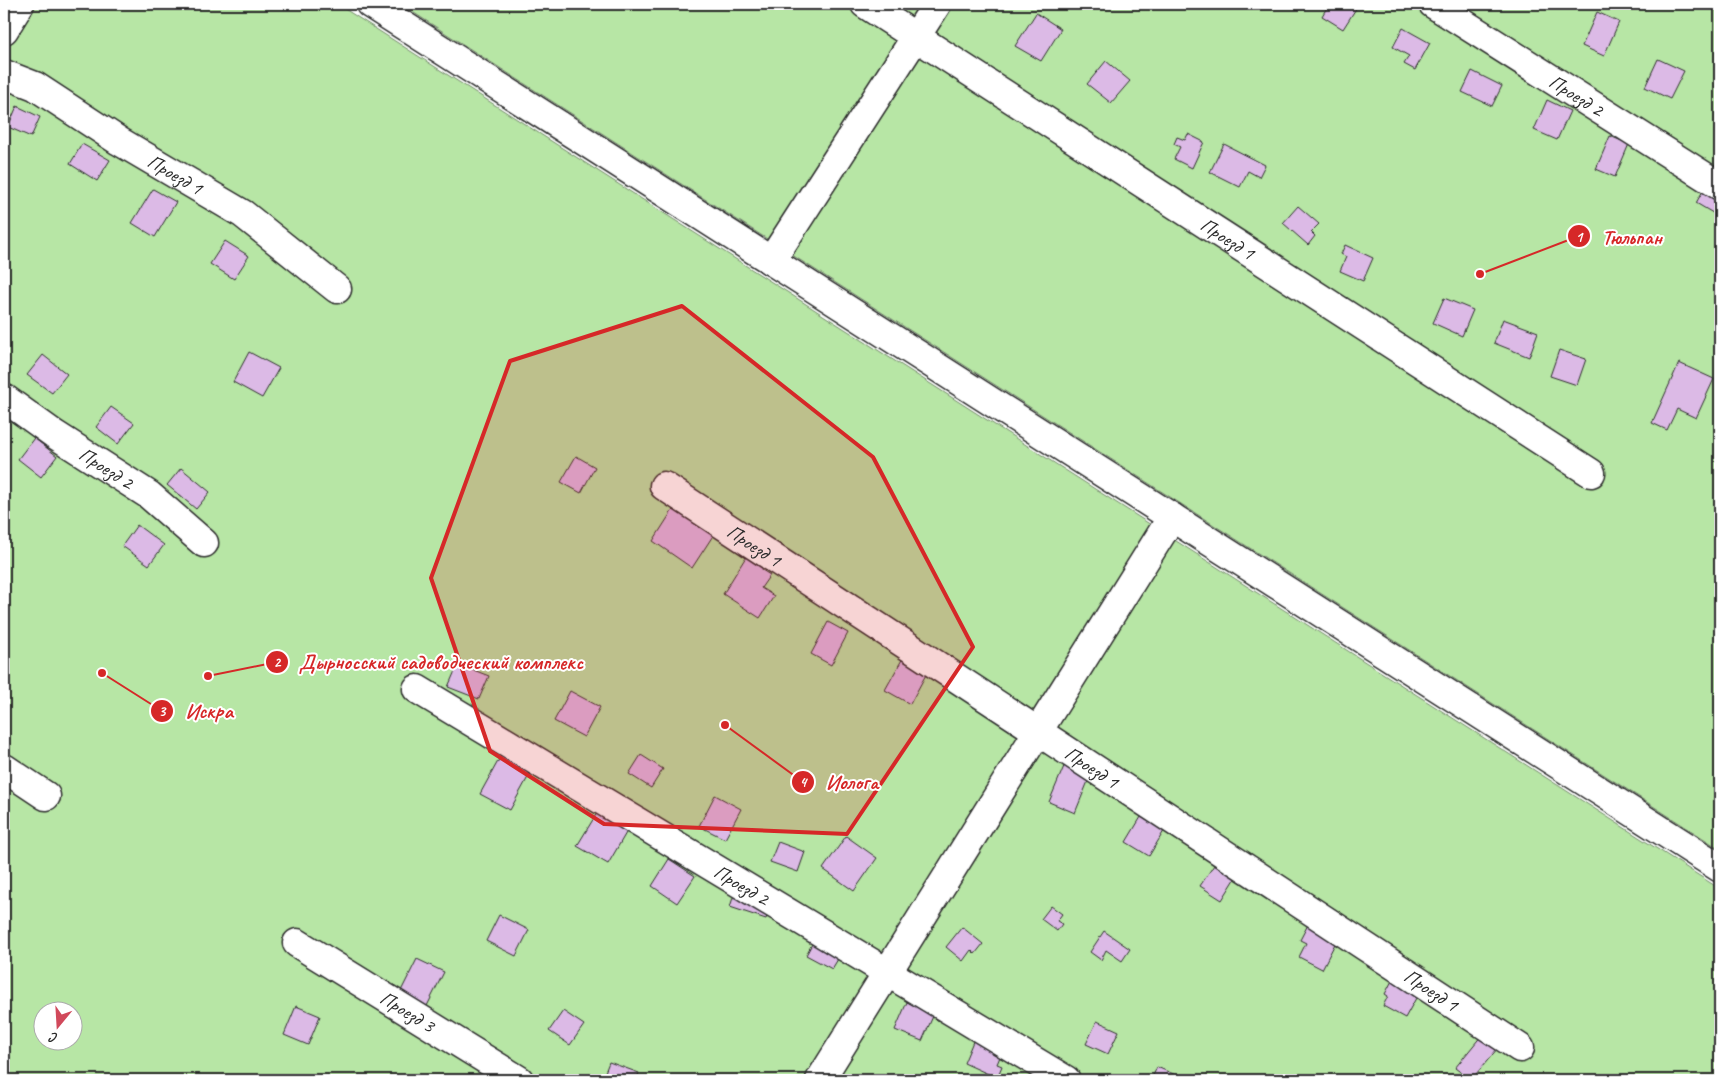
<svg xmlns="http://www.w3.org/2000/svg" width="1724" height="1084" font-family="Caveat,sans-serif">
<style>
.green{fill:#b7e6a5;stroke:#718868;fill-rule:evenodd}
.building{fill:#dcbae6;stroke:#2b2b2b}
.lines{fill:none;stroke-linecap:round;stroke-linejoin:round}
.minor-casing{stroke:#2b2b2b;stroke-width:31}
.minor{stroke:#fff;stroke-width:28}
.marked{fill:#d62828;fill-opacity:0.2;stroke:#d62828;stroke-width:4;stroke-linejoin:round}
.labels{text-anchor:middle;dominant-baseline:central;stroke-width:4;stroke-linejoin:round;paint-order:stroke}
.street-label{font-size:20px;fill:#2b2b2b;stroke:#fff}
.leader{fill:none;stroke:#d62828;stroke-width:2}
.callout-dot{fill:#d62828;stroke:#fff;stroke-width:2}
.mark-label{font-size:15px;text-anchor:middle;font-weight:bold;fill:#fff}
.callout-label{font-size:21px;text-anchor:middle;font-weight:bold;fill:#d62828;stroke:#fff;stroke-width:4;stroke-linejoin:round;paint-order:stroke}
</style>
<rect width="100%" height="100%" fill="#fff"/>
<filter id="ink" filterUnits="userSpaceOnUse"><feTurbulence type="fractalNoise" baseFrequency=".02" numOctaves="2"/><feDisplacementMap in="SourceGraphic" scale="10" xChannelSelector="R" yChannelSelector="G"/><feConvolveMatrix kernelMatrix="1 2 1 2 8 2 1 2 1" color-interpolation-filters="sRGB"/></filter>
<g filter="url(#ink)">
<g class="green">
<path d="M4 4H337L1720 889V1080H4ZM42 1012H72V1042H42Z"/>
<polygon points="400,4 1720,4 1720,849"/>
</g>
<g class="building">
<polygon points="1329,4 1352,4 1357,7 1343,29 1322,16"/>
<polygon points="1597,12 1619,22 1604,56 1582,46"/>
<polygon points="1036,13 1061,29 1041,61 1015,46"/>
<polygon points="1403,28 1430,43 1415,70 1404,64 1409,56 1393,47"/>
<polygon points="1658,59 1684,71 1670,99 1645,87"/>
<polygon points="1106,61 1130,81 1111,103 1087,84"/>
<polygon points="1472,71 1502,86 1492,106 1462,92"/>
<polygon points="1547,100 1570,111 1557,140 1534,130"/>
<polygon points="17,106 40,117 31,137 8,127"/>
<polygon points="1188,134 1204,142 1192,168 1174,159 1180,147 1174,144 1177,137 1185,140"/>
<polygon points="1610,136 1629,144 1615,177 1596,169"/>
<polygon points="82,144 110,160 97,181 70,164"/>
<polygon points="1224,144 1265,165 1259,177 1248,171 1240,187 1210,172"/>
<polygon points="1711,177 1720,182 1720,212 1718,216 1696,203"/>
<polygon points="153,189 176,202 155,237 132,223"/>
<polygon points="1298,206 1319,224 1311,232 1315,236 1308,245 1283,223"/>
<polygon points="225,241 249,256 234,279 210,264"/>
<polygon points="1345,245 1373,258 1363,281 1340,271 1346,257 1341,254"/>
<polygon points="1444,298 1473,310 1462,336 1433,323"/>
<polygon points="1503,319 1538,332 1529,357 1494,343"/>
<polygon points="1559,350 1586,359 1577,385 1550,376"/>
<polygon points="249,352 279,368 262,398 233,382"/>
<polygon points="43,355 67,374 52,393 27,375"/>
<polygon points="1679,363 1714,379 1696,418 1677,409 1667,430 1652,423"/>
<polygon points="111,407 134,423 118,444 96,427"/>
<polygon points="34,438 57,456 41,477 18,459"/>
<polygon points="576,456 595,467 581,493 561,482"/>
<polygon points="181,468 210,492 196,509 167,485"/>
<polygon points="676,505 716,531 692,568 653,541"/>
<polygon points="137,525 164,545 149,565 122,546"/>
<polygon points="749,552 766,562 762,570 770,575 761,588 774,596 760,618 723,594"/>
<polygon points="828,622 848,633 831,665 811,654"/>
<polygon points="904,656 929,669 910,704 885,690"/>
<polygon points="458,664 489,676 479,699 448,687"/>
<polygon points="570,691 600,707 584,737 554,721"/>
<polygon points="502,754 532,770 510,810 480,794"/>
<polygon points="641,755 663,769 651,788 629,774"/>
<polygon points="1065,764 1091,774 1075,813 1049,802"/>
<polygon points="715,795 741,809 725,839 699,826"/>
<polygon points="600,808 630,826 608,864 577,846"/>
<polygon points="1141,817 1164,831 1149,856 1126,842"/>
<polygon points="846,836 877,858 854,891 823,869"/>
<polygon points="778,842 805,852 798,872 770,862"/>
<polygon points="669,859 695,876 677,903 652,886"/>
<polygon points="1216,862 1237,876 1222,900 1200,886"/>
<polygon points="737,885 771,904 766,919 730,907"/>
<polygon points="1051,906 1062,914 1057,921 1062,924 1057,931 1041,919"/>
<polygon points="499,915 529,930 516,956 486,941"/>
<polygon points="1312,917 1341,932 1322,969 1299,957 1306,943 1300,940"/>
<polygon points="816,927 847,944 832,969 806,955 812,944 808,942"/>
<polygon points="962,927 983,944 975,954 971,950 963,961 946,947"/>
<polygon points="1104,931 1130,949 1122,961 1106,950 1101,960 1090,952"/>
<polygon points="417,959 444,972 426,1008 399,995"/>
<polygon points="1395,975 1421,989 1405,1018 1383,1006 1388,996 1385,994"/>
<polygon points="907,1002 934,1014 922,1041 895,1030"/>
<polygon points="296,1006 320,1016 308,1045 284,1035"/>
<polygon points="563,1011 584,1025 570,1045 549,1031"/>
<polygon points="1097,1021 1119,1031 1108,1054 1086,1044"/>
<polygon points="1482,1035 1498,1048 1471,1080 1455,1068"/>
<polygon points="974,1039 1002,1052 997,1064 1002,1066 997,1078 964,1063"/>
<polygon points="609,1062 639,1073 636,1080 602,1080"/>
<polygon points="1157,1067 1178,1076 1176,1080 1151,1080"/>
</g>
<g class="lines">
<g class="minor-casing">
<g id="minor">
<polyline points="370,4 1720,868"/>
<path id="s1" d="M865 4 1591 473"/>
<path id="s2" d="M1433 4 1720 186"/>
<polyline points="4,30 20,4"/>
<path id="s3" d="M4 74 35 86 119 141 243 214 337 289"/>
<polyline points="771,261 937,4"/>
<path id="s4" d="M4 398 54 434 149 495 204 543"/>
<path id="s5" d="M664 486 1520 1048"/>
<path id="s6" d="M417 689 1066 1080"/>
<polyline points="4,768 46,796"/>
<path id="s7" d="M297 943 519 1080"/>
<polyline points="820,1080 1172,517"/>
</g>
</g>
<use href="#minor" class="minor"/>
</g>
</g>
<path class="marked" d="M682 306 873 457 973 647 847 834 604 824 490 751 431 578 510 361Z"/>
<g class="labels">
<g class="street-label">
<text stroke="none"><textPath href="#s2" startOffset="170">Проезд 2</textPath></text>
<text stroke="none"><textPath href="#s3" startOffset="199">Проезд 1</textPath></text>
<text stroke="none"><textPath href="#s1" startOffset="432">Проезд 1</textPath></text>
<text stroke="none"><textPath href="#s4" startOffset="124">Проезд 2</textPath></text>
<text stroke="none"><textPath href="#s5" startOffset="108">Проезд 1</textPath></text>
<text stroke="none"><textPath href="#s5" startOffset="512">Проезд 1</textPath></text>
<text stroke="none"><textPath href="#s6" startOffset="379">Проезд 2</textPath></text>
<text stroke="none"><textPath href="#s5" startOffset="918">Проезд 1</textPath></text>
<text stroke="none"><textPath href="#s7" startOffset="130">Проезд 3</textPath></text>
</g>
</g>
<path class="leader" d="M1480 274L1579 236M208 676L277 662M102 673L162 711M725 725L803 782"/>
<g class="callout-dot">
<circle cx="1480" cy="274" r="5"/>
<circle cx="208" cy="676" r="5"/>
<circle cx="102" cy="673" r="5"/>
<circle cx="725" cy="725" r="5"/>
<circle cx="1579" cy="236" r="12"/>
<circle cx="277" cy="662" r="12"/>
<circle cx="162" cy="711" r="12"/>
<circle cx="803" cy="782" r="12"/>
</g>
<g class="mark-label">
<text x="1579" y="242">1</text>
<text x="277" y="667">2</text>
<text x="162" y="716">3</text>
<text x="803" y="787">4</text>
</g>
<g class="callout-label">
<text x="1632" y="244">Тюльпан</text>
<text x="441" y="669">Дырносский садоводческий комплекс</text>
<text x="209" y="718">Искра</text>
<text x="852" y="789">Иолога</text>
</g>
<rect width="1724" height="1084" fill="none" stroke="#fff" stroke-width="20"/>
<rect x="10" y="10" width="1704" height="1064" fill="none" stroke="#2b2b2b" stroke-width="2" filter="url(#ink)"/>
<g transform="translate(58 1026) rotate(198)"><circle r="24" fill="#ffffff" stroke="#aaaaaa"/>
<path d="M0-4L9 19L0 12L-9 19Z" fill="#d1495b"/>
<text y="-8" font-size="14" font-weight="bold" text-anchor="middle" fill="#2b2b2b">С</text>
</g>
</svg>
